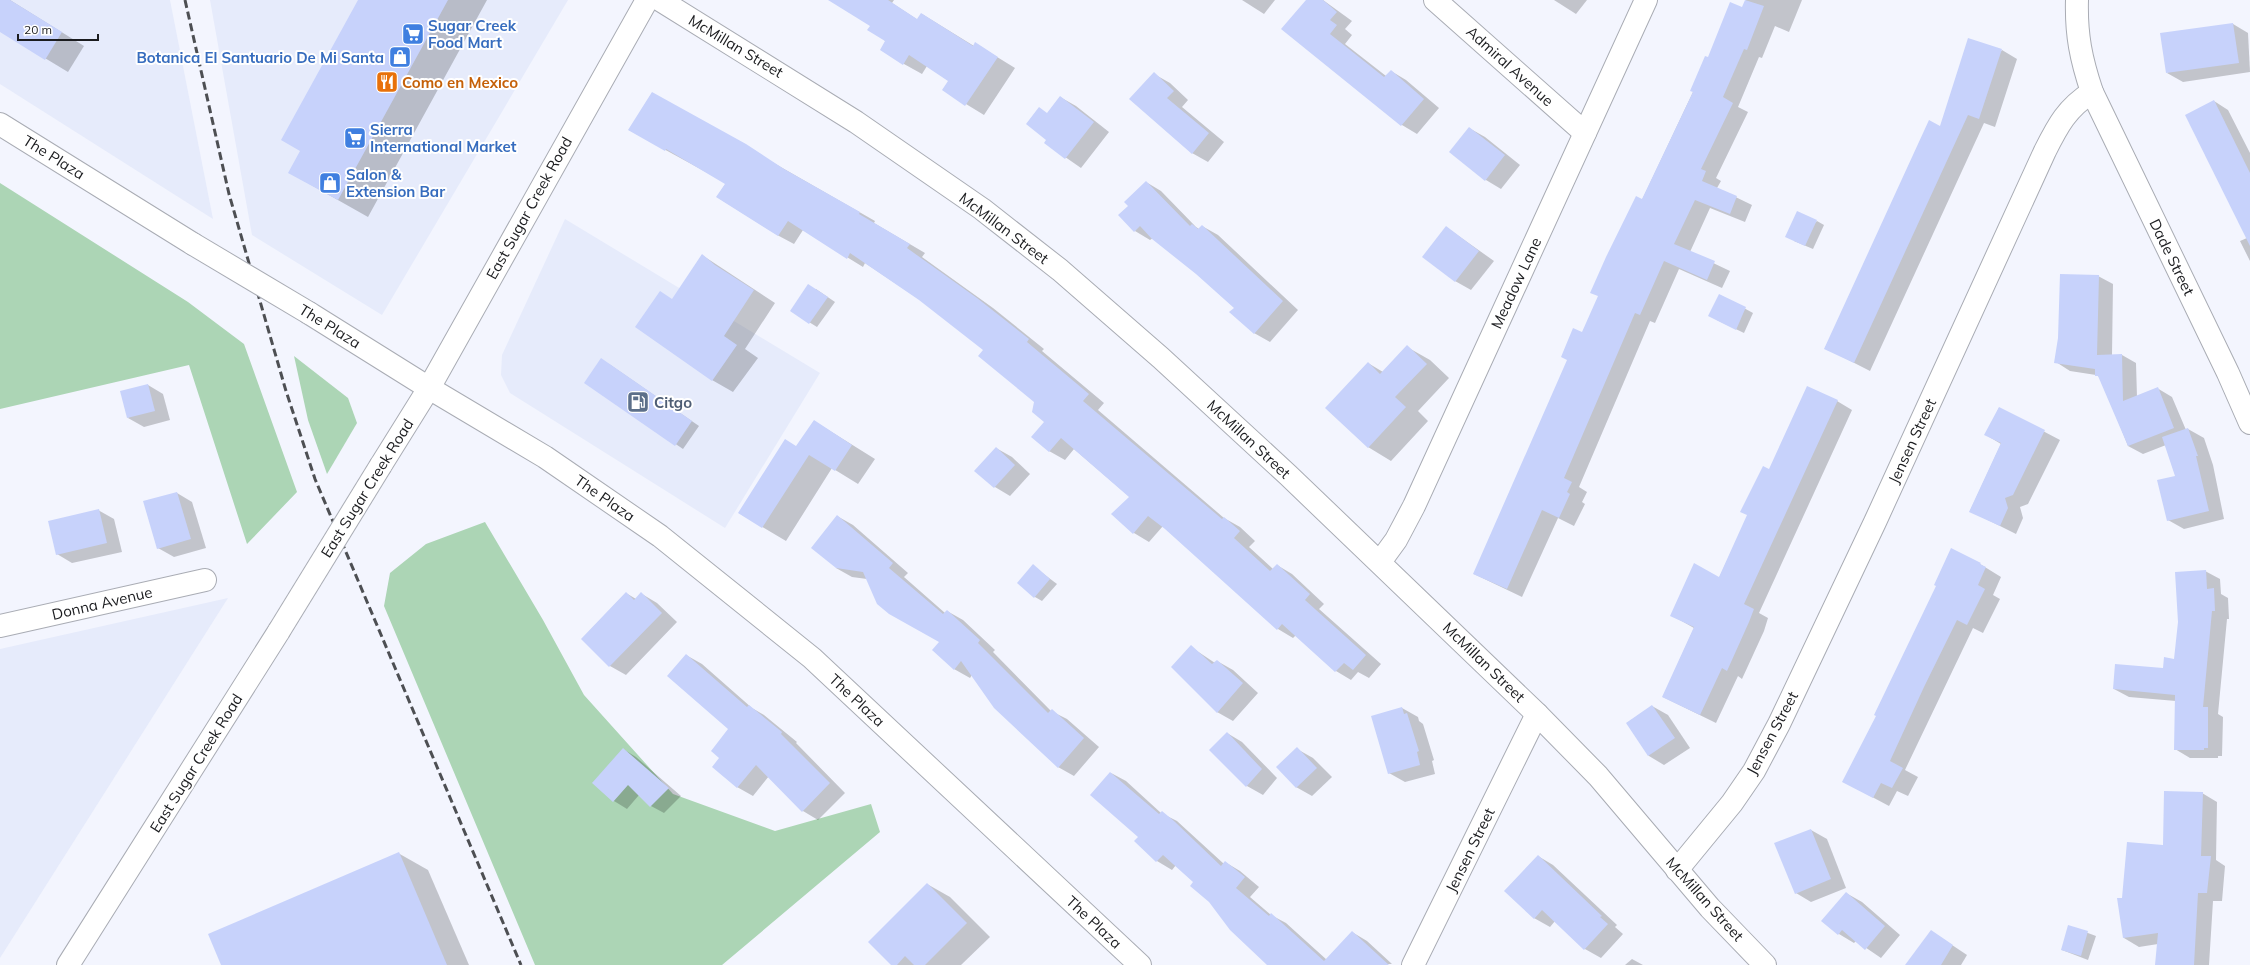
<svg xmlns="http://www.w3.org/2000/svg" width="2250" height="965" font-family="Mulish,sans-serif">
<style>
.built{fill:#e6ebfb}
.green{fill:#acd5b5}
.shadow{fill:#0003}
.building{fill:#c7d2fb}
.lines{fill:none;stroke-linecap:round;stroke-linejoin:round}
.minor-casing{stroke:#a9acb4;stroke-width:24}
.secondary-casing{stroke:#a9acb4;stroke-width:24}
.primary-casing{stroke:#a9acb4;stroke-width:24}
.minor{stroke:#fff;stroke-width:22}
.secondary{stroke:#fff;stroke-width:22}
.primary{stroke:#fff;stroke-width:22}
.rail{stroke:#4d4f53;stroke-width:3;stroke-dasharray:8 4;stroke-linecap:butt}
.secondary-bridge-casing{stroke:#a9acb4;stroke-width:24;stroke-linecap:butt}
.primary-bridge-casing{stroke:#a9acb4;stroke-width:24;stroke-linecap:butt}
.secondary-bridge{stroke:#fff;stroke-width:22}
.primary-bridge{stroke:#fff;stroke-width:22}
.labels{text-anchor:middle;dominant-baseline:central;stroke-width:4;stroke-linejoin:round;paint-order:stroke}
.shop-label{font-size:15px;font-weight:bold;fill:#366cbe;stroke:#fff;text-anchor:start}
.street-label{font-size:15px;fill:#1b1c1f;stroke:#fff}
.food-label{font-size:15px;font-weight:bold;fill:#c56008;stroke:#fff;text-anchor:start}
.service-label{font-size:15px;font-weight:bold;fill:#4e5e75;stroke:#fff;text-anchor:start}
</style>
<rect width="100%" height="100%" fill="#f3f5fe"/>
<g class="built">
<polygon points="0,0 170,0 213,219 0,84"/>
<polygon points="210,0 568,0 382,315 252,235"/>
<polygon points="565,219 820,373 725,528 510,393 501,375 502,355"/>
<polygon points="228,598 0,958 0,649"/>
</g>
<g class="green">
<polygon points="0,183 188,302 244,344 297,492 247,544 189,365 0,409"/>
<polygon points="294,356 348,398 357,423 327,474 308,420"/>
<polygon points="485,522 543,620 584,695 673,794 775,831 871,804 880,832 722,965 535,965 384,606 390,573 426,544"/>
</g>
<g class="shadow">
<polygon points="0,0 10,0 84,46 68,72 0,31"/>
<polygon points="359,0 487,0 368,217 290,173 301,151"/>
<polygon points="830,0 894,0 892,3 918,20 922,14 974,46 976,44 1015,68 984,115 943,90 949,81 927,66 922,74 904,64 872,25"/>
<polygon points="1242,0 1275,0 1264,14"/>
<polygon points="1314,0 1323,0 1352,21 1345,29 1352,35 1345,44 1386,76 1391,71 1406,80 1439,108 1417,134 1402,125 1283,29"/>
<polygon points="1554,0 1587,0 1576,14"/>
<polygon points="1746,0 1802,0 1789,32 1775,26 1762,58 1759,57 1738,107 1748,112 1716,178 1721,181 1717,188 1752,205 1745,222 1710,208 1690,252 1730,271 1722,288 1679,269 1655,323 1650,321 1579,487 1587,492 1582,502 1585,504 1574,526 1558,518 1522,597 1474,574 1642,200 1709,58 1743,8"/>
<polygon points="2233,24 2248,33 2250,72 2183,82 2167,73"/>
<polygon points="2002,50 2017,59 1995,127 1984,123 1870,371 1825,348 1940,127"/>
<polygon points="1154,74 1170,83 1188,100 1182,107 1224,142 1208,162 1192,153"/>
<polygon points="652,93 875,221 874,223 925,253 922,257 993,308 1044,349 1042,351 1104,403 1098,410 1224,518 1240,527 1255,541 1249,547 1273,569 1277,565 1292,574 1324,604 1319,609 1381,664 1369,678 1358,672 1351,680 1336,671 1296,635 1293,638 1278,629 1163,526 1149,542 1134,533 1130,497 1074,449 1065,460 1049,451 1045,422 1035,401 985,350 919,299 865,263 863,267 803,230 794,244 779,236 717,197 726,183 629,130"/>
<polygon points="1060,97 1076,106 1109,132 1081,168 1045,143 1048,139 1048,114"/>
<polygon points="2214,101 2228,110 2250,153 2250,261 2240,241 2247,238"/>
<polygon points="1469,128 1485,137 1520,165 1501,189 1486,180"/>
<polygon points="1146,182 1161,191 1196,227 1199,229 1202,226 1218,235 1298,310 1270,342 1254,333 1235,308 1197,274 1153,238 1150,240 1135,231"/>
<polygon points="1817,221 1824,225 1813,249 1794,241"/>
<polygon points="1446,227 1494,261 1471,290 1455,281"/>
<polygon points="702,255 775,303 745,349 758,358 733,392 712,380 673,300"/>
<polygon points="2098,276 2113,284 2112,355 2122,355 2136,363 2137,397 2157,388 2172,397 2186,430 2188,429 2204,438 2213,465 2224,519 2184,529 2168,520 2176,476 2166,445 2143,454 2128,446 2101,378 2096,375 2070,371 2056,362"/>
<polygon points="816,289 835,302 817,327 791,311"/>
<polygon points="1720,295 1753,313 1744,333 1717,320"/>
<polygon points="1407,347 1430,360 1449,378 1418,411 1428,421 1391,461 1368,447 1368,363 1383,372"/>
<polygon points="609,364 699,426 683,449 586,383"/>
<polygon points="148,385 163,394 170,420 144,427 128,418"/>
<polygon points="1837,401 1852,410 1759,613 1768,618 1764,631 1742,679 1738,676 1716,723 1663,697 1694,628 1671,615 1719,578 1769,470"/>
<polygon points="1999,408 2060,440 2028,504 2020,507 2023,518 2016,534 1970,511 2001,444 1986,435"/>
<polygon points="814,421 875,459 858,484 832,468 786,541 739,513 797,447"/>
<polygon points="996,448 1012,457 1030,474 1010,496 995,487"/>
<polygon points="177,493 192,502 206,548 174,557 158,548"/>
<polygon points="98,510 114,519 122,552 72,563 57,554"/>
<polygon points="837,516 853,525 908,573 904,577 945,613 947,611 963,620 995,650 993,652 1051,711 1067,719 1099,747 1074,776 1058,767 972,675 970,678 954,669 941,642 867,579 852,577 836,568"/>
<polygon points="1980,564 2001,577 1993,595 2000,599 1983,633 1973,628 1905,770 1918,777 1908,796 1897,791 1889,806 1844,782 1877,716 1938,586"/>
<polygon points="1033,566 1057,584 1042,601 1035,597"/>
<polygon points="2205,571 2220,579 2221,594 2228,598 2229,619 2227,619 2218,714 2223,717 2222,756 2218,756 2218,758 2190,758 2175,749 2176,701 2129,697 2114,689 2163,670 2175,660"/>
<polygon points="626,593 636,599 642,594 657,603 677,622 626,675 610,666 582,639"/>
<polygon points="1191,647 1215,663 1217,661 1233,670 1258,693 1233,721 1217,712"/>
<polygon points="686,655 702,664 752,708 764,715 797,742 796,743 845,793 818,820 803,811 769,776 753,796 737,787 721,758 730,729"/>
<polygon points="1652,706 1668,715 1690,748 1664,765 1649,756 1627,723"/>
<polygon points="1402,708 1418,717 1419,721 1423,724 1434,760 1432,761 1435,774 1405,782 1389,773"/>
<polygon points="1227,733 1242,742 1277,778 1263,795 1247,786 1210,750"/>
<polygon points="623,749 636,757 681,796 664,813 651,806 639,795 627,809 614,801 593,783"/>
<polygon points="1297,749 1313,758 1332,777 1312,796 1296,787"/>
<polygon points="1111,773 1126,781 1161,813 1177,821 1224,864 1225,862 1240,871 1259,887 1250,897 1271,915 1286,923 1327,960 1352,932 1367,941 1392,964 1271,965 1195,882 1176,865 1172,870 1157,861 1139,836"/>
<polygon points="2202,793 2217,802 2216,860 2225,866 2222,901 2213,901 2209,965 2156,965 2158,944 2139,947 2124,938 2119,899 2123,899"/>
<polygon points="1811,830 1827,839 1846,888 1811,902 1796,893"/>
<polygon points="398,853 428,870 469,965 222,965"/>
<polygon points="1538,856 1553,865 1617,925 1615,927 1623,934 1601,958 1585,949 1555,921 1550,927 1534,918"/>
<polygon points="927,884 950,897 990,937 961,965 892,965"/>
<polygon points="1846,893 1862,902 1900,935 1881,958 1856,941 1854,943 1839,934"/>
<polygon points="2069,926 2096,936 2088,960 2062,950"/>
<polygon points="1931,931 1967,955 1961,965 1908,965"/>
<polygon points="1632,959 1643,965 1625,965"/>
</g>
<g class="building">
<polygon points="0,0 10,0 62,32 45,60 0,32"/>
<polygon points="358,0 448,0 338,200 288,173 300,151 281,140"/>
<polygon points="828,0 888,0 917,19 921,13 973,46 975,42 998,57 965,106 942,90 948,81 909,55 903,65 880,50 885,41 867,30 870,26"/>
<polygon points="1306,0 1323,0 1337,12 1330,20 1337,25 1330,34 1384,77 1391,70 1424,99 1401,126 1281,29"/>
<polygon points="1745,0 1764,6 1747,50 1744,49 1723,97 1733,103 1701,169 1706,171 1702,181 1737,196 1730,214 1695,200 1674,244 1715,261 1707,280 1664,261 1640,315 1635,313 1564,478 1572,482 1567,492 1570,494 1559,518 1542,510 1507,589 1473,574 1567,360 1561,357 1573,328 1582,332 1598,296 1590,293 1606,257 1636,196 1642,199 1693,92 1690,91 1705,56 1708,57 1730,2 1742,7"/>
<polygon points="2233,23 2239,63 2166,73 2160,33"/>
<polygon points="1968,38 2002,49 1979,119 1968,115 1854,363 1824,349 1929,120 1940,126"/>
<polygon points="1154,72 1174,91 1167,98 1209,133 1192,154 1129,99"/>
<polygon points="652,92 746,144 784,169 860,212 859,214 910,244 907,248 977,298 1029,339 1027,342 1089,394 1083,401 1222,519 1224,517 1240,531 1234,538 1270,571 1277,564 1310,594 1305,600 1366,655 1353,670 1344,663 1335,672 1282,624 1277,630 1165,529 1148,516 1133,534 1111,514 1129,497 1061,438 1049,452 1031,437 1044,422 1032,412 1034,402 978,356 983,350 919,300 850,253 847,259 788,221 778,236 716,197 725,184 666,149 665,151 628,130"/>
<polygon points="1060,96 1094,122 1065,159 1044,143 1046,140 1026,124 1039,107 1047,113"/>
<polygon points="2214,100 2250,173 2250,246 2185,115"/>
<polygon points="1469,127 1505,155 1485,181 1449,152"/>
<polygon points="1146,181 1190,226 1192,224 1198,229 1202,225 1283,301 1254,334 1229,312 1234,308 1196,274 1152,239 1140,226 1134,232 1118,215 1128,206 1124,202"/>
<polygon points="1797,211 1817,220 1805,246 1785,237"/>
<polygon points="1446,226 1479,251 1455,282 1422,257"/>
<polygon points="702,254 715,265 754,290 724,336 737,345 712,381 635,327 660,291 672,299"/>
<polygon points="2060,274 2099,275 2097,355 2122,354 2123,401 2158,387 2174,428 2128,446 2098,376 2095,376 2095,369 2054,363 2058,338"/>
<polygon points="808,284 828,297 809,324 790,311"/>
<polygon points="1719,294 1746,307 1736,330 1708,316"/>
<polygon points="1407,345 1427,364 1395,397 1406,407 1368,448 1325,408 1368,362 1380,374"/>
<polygon points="601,358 692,421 675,446 584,383"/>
<polygon points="148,384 155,411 127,418 120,391"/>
<polygon points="1807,386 1838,400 1744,604 1754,609 1749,622 1727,671 1722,668 1700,715 1662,697 1694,627 1670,616 1694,563 1719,577 1747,515 1740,512 1763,466 1769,469"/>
<polygon points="1999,407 2045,430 2013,495 2005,498 2008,508 2000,526 1969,512 2001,443 1984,435"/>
<polygon points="814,420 852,445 835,471 809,455 762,528 738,513 785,439 796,446"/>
<polygon points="2188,428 2198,456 2196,456 2209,511 2167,521 2157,480 2175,476 2162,437"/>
<polygon points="996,447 1015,465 994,488 974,471"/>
<polygon points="177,492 191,539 157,549 143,501"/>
<polygon points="99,509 107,543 56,555 48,521"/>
<polygon points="837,515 893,563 889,568 943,614 947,610 980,640 978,643 1048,713 1052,709 1084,738 1058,768 994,708 961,661 954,670 932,650 939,642 889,614 877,604 863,572 836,568 811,548"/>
<polygon points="1951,548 1981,563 1980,564 1986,567 1978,585 1985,589 1967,625 1957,620 1924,687 1890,761 1903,768 1892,788 1881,783 1873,798 1842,782 1876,716 1874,715 1936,586 1934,585"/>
<polygon points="1033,564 1050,579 1034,598 1017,583"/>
<polygon points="2206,570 2207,589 2214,588 2215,611 2212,611 2203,707 2208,707 2208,748 2204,748 2204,750 2174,750 2175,695 2113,689 2115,664 2163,668 2164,657 2174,659 2178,622 2175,572"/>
<polygon points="626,592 634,600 641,592 662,613 609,667 581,639"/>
<polygon points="1191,645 1212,664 1217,660 1243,683 1217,713 1171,667"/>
<polygon points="686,654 747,707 749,705 782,732 781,734 830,783 802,812 756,765 737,788 712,767 719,758 711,751 728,729 667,676"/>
<polygon points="1652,705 1675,738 1648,756 1626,723"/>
<polygon points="1402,707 1404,714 1407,713 1419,751 1417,752 1420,765 1388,774 1371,716"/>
<polygon points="1227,732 1262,769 1246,787 1209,750"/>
<polygon points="1297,747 1317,768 1296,788 1276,767"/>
<polygon points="623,748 669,788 650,807 628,785 613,802 592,783"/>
<polygon points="1110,772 1159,814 1162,811 1174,821 1221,866 1225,861 1245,877 1236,888 1269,916 1271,913 1324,961 1352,931 1389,965 1267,965 1230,930 1209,902 1190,886 1193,882 1163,855 1156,862 1134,841 1138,837 1090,795"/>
<polygon points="2164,791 2203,792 2201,856 2211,856 2207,893 2198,893 2194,965 2155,965 2158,933 2123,938 2117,898 2122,898 2127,842 2163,845"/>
<polygon points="1811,829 1831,879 1795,894 1774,843"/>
<polygon points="399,852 447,965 221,965 208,934"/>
<polygon points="1538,855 1602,916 1600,917 1608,924 1584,950 1542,910 1534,919 1504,891"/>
<polygon points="927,883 967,923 925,965 914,965 905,956 897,965 891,965 868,942"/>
<polygon points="1846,892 1885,926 1865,950 1842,930 1838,935 1821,921"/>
<polygon points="2068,925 2088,931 2081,956 2061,950"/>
<polygon points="1931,930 1953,945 1941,965 1905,965"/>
</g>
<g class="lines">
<g class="minor-casing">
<g id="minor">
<polyline points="660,0 856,122 982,209 1060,270 1161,358 1288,475 1537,714 1598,776 1710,908 1765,965"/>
<polyline points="1435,0 1585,133"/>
<path d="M2077 0C2076 35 2081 59 2092 92L2228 373 2250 423"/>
<polyline points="1380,562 1396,540 1414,506 1646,0"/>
<polyline points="0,626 205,580"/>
<path d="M1677 870 1732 803 1754 771 1779 724 1875 522 2045 151C2058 125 2067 108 2092 92"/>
<polyline points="1413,965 1537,714"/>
</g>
</g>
<g class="secondary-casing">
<g id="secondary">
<polyline points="0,124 193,244"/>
<polyline points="309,313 429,388 545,457 660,536 812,658 1140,965"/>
</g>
</g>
<g class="primary-casing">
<g id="primary">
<polyline points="381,465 429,388 647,0"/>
<polyline points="68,965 279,631"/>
</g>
</g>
<use href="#minor" class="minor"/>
<use href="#secondary" class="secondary"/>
<use href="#primary" class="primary"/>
<polyline class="rail" points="185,0 229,194 286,391 315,479 521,965"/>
<g class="secondary-bridge-casing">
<polyline id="secondary-bridge" points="193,244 309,313"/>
</g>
<g class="primary-bridge-casing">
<polyline id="primary-bridge" points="279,631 381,465"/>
</g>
<use href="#secondary-bridge" class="secondary-bridge"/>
<use href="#primary-bridge" class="primary-bridge"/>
</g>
<defs>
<g id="supermarket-square" transform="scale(1.15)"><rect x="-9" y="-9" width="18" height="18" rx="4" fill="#3f7fe0" stroke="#fff"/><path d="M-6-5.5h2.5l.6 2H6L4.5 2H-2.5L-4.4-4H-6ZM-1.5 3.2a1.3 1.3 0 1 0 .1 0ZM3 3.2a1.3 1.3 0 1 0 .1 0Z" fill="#fff"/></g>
<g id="shop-square" transform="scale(1.15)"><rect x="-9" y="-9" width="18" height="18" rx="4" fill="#3f7fe0" stroke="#fff"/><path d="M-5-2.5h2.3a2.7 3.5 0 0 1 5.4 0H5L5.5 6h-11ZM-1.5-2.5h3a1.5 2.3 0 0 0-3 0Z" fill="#fff"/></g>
<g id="restaurant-square" transform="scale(1.15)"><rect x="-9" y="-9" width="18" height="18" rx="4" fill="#e8710a" stroke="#fff"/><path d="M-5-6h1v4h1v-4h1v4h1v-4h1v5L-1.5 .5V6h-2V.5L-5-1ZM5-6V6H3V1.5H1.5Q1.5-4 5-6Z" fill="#fff"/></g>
<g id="fuel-square" transform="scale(1.15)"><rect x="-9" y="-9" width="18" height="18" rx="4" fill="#5c6f8a" stroke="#fff"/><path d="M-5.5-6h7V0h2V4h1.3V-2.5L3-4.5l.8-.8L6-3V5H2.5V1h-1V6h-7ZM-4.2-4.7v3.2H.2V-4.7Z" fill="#fff"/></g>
</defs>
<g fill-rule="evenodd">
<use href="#supermarket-square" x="413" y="34"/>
<use href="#shop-square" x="400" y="57"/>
<use href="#restaurant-square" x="387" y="82"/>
<use href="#supermarket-square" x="355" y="138"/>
<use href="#shop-square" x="330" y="183"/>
<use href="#fuel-square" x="638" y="402"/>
</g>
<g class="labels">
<g class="shop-label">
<text x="428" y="25">Sugar Creek<tspan x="428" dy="17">Food Mart</tspan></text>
<text x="384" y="57" text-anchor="end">Botanica El Santuario De Mi Santa</text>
<text x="370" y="129">Sierra<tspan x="370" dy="17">International Market</tspan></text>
<text x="346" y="174">Salon &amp;<tspan x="346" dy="17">Extension Bar</tspan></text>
</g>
<g class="street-label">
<text transform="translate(736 46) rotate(31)">McMillan Street</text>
<text transform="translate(1510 66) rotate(42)">Admiral Avenue</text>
<text transform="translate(54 157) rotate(32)">The Plaza</text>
<text transform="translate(529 208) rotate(-61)">East Sugar Creek Road</text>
<text transform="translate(1004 228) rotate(37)">McMillan Street</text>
<text transform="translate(2172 257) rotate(64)">Dade Street</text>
<text transform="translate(1516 283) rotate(-65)">Meadow Lane</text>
<text transform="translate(330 326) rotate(32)">The Plaza</text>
<text transform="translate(1249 439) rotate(43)">McMillan Street</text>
<text transform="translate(1912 441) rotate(-65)">Jensen Street</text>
<text transform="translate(367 488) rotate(-58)">East Sugar Creek Road</text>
<text transform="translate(605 498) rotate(35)">The Plaza</text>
<text transform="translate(102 603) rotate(-13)">Donna Avenue</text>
<text transform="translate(1484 662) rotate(44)">McMillan Street</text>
<text transform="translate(857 700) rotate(43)">The Plaza</text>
<text transform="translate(1772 733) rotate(-62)">Jensen Street</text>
<text transform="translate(196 763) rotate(-58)">East Sugar Creek Road</text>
<text transform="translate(1470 850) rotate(-64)">Jensen Street</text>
<text transform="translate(1705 899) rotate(48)">McMillan Street</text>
<text transform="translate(1094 922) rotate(43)">The Plaza</text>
</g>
<g class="food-label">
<text x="402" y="82">Como en Mexico</text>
</g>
<g class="service-label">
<text x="654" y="402">Citgo</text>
</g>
</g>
<path d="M18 34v6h80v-6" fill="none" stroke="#1b1c1f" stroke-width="2"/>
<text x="24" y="34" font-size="12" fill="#1b1c1f" stroke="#ffffff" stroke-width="3" paint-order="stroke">20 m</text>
</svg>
